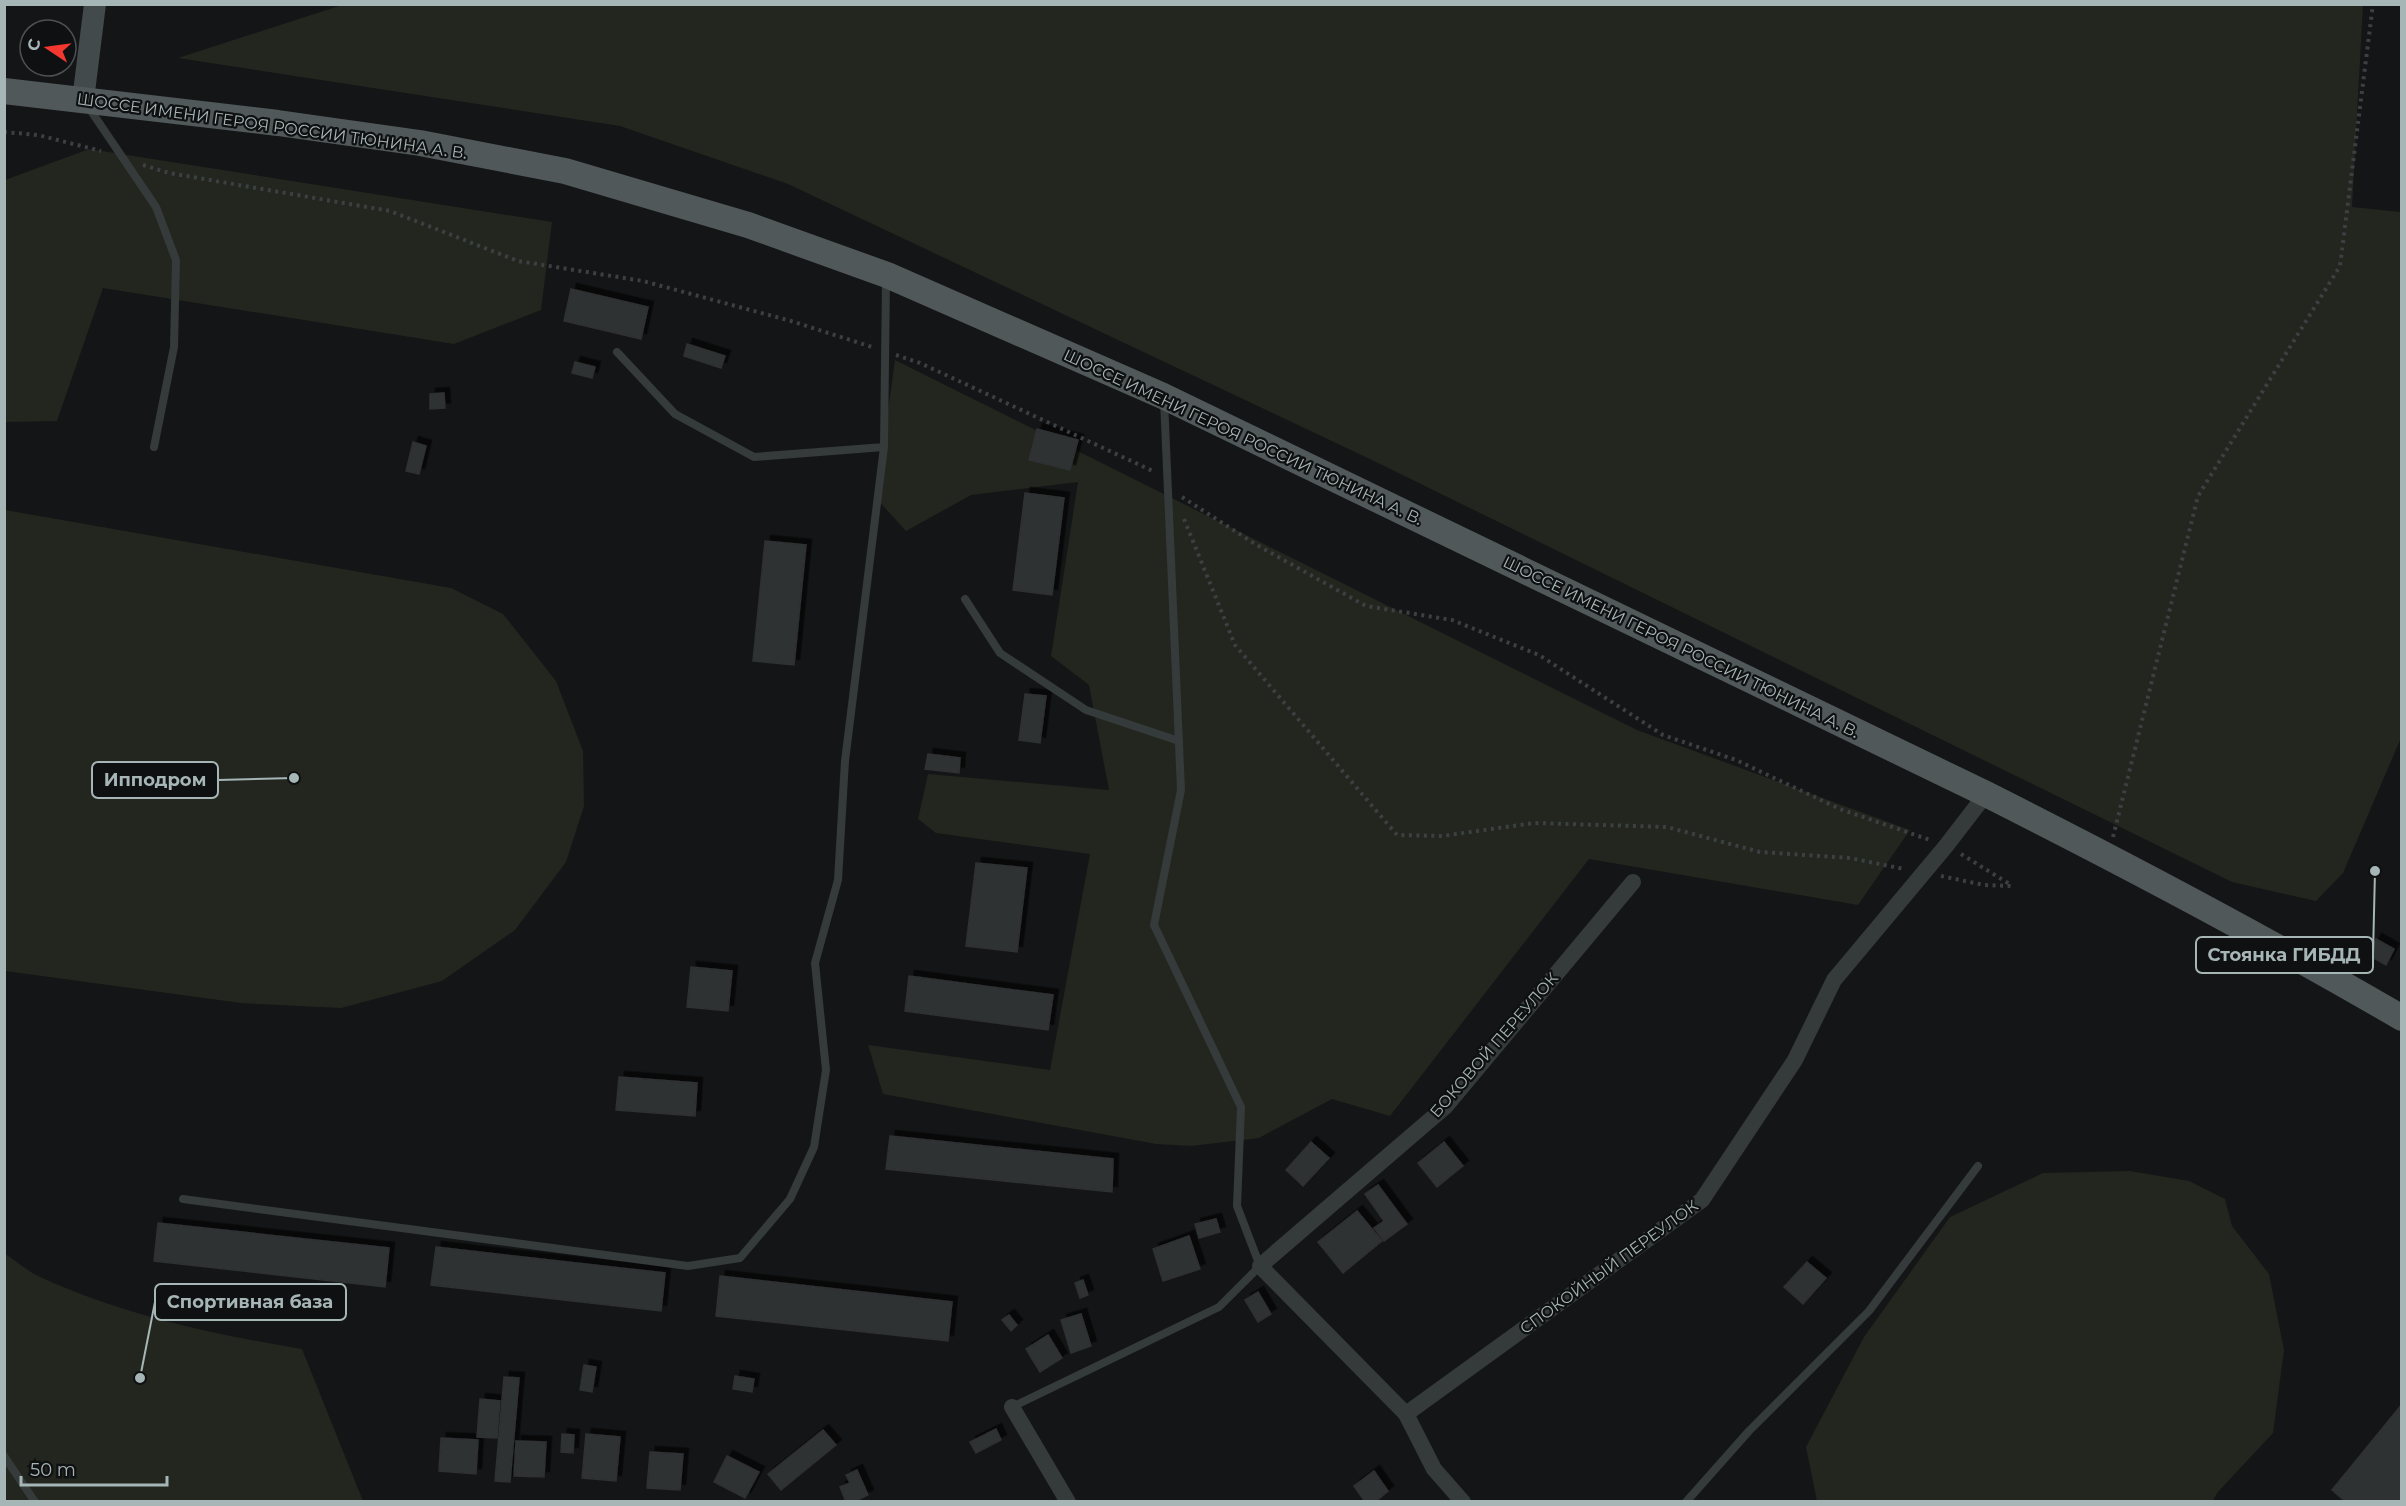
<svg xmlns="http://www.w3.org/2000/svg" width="2406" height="1506" font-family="Montserrat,sans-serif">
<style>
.green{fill:#22261e}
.building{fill:#2f3132;stroke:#2e3032;stroke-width:1.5;filter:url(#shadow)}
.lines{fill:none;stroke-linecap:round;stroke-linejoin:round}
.path{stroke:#3b4142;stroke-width:4;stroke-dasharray:3 4.5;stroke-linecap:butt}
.lane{stroke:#353a3b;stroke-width:8}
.street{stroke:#353a3b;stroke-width:16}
.secondary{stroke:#434a4b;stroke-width:22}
.primary{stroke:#51585a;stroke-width:26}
.labels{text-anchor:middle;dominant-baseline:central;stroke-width:4.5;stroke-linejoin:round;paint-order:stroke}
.street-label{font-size:16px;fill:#a6b5b6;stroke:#0f1011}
.leader{fill:none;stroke:#a6b5b6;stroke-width:2}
.callout-dot{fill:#a6b5b6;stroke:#0f1011;stroke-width:2}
.callout{fill:#0f1011;stroke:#a6b5b6;stroke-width:2}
.callout-label{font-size:18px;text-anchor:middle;font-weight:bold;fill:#a6b5b6}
</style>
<defs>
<filter id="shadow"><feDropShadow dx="5.5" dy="-5.5" stdDeviation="0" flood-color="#0009"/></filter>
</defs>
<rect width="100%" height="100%" fill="#141516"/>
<g class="green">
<polygon points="342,5 2363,5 2352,207 2401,212 2401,738 2343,873 2316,901 2232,882 1374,461 788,184 620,126 178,58"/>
<polygon points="89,149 552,222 541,310 454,344 103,288 57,421 5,422 5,180"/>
<polygon points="895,360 1637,730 1910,830 1858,905 1589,859 1390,1116 1332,1099 1259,1138 1191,1146 1156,1144 883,1094 868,1045 1050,1070 1090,854 936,833 918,819 928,774 1109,790 1089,685 1051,656 1078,482 971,495 906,531 876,498"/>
<polygon points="5,510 451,588 503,614 556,681 583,751 584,806 566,862 515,930 442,981 341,1008 241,1003 5,971"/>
<polygon points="2130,1171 2189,1181 2225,1199 2232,1226 2269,1274 2284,1350 2273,1433 2217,1493 2213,1501 1817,1501 1806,1447 1864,1337 1950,1217 2043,1173"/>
<path d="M4 1253C15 1260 26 1270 38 1276 122 1315 212 1334 302 1349L363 1501H5Z"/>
</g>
<g class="building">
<polygon points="571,289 648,307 641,339 564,321"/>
<polygon points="687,344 725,356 721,368 684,356"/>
<polygon points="575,362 595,367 592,378 572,373"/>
<polygon points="444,393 445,408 430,409 430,394"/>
<polygon points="1037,429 1078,440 1070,470 1029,460"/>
<polygon points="413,442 426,446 419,474 406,471"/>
<polygon points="1025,493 1064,498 1052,595 1013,590"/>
<polygon points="765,541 806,545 794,665 753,661"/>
<polygon points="1025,694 1046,696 1040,743 1019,740"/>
<polygon points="928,754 960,758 959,773 925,769"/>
<polygon points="976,863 1027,868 1017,952 966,946"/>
<polygon points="2376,939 2394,949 2386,965 2368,955"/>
<polygon points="691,967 732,971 728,1011 687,1007"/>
<polygon points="909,976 1053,995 1048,1030 905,1011"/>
<polygon points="619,1077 697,1083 695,1116 616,1110"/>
<polygon points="890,1136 1113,1159 1112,1192 886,1169"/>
<polygon points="1311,1142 1329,1158 1303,1186 1286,1170"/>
<polygon points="1444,1142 1463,1166 1437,1187 1418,1163"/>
<polygon points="1378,1185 1407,1224 1384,1241 1374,1228 1384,1221 1365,1194"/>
<polygon points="1357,1211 1382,1241 1343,1273 1318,1242"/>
<polygon points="1216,1219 1220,1232 1199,1238 1195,1224"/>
<polygon points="158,1223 389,1248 385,1287 154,1261"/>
<polygon points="1189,1236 1200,1269 1163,1281 1153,1249"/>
<polygon points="436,1247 665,1273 661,1311 431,1285"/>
<polygon points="1807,1262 1826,1278 1803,1304 1784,1287"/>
<polygon points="720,1276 952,1302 948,1341 716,1316"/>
<polygon points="1083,1280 1088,1295 1080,1298 1075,1283"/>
<polygon points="1258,1292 1271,1314 1258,1322 1245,1300"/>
<polygon points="1081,1314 1091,1346 1071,1353 1061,1320"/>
<polygon points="1009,1315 1017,1325 1011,1331 1002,1320"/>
<polygon points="1048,1335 1062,1358 1040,1372 1026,1349"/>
<polygon points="584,1365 596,1367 592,1392 580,1390"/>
<polygon points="735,1376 754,1379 752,1392 733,1389"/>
<polygon points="504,1377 519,1378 510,1482 495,1481"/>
<polygon points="480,1399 500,1401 497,1438 477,1437"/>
<polygon points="2402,1404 2402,1502 2346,1502 2332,1490"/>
<polygon points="996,1429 1001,1440 976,1453 970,1442"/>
<polygon points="823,1430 836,1445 781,1490 768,1474"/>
<polygon points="562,1434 574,1435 573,1453 561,1452"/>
<polygon points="586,1434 620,1437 616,1481 582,1478"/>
<polygon points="441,1438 478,1440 476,1474 439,1471"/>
<polygon points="516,1441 546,1442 544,1477 514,1476"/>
<polygon points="650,1452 683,1454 680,1490 647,1488"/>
<polygon points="727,1456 759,1472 745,1498 714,1482"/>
<polygon points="857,1470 868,1495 854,1502 846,1502 840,1487 850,1483 846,1475"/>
<polygon points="1374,1471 1388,1491 1375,1502 1365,1502 1354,1486"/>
</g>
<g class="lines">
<g class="path">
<polyline points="4,132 38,135 101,151"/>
<polyline points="143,165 169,173 390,211 518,261 643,281 791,321 872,347"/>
<polyline points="896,355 920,363 1155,472"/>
<polyline points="1182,497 1255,544 1366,606 1452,620 1539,655 1663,735 1736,760 1840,809 1930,840"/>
<polyline points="1184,519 1235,645 1397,835 1442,836 1534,823 1667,827 1760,852 1850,858 1904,869"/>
<polyline points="2113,837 2198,496 2340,266 2373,4"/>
<polyline points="1961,854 2011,885"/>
<polyline points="1941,876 1984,885 2011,886"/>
</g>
<g class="lane">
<polyline points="87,105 156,207 176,260 174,347 154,447"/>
<polyline points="617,352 675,414 754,457 884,447 886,279"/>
<polyline points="965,599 1000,653 1086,710 1179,741"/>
<polyline points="183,1199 688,1266 740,1258 790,1199 814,1147 826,1070 815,963 838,880 845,761 884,447"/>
<polyline points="1012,1407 1219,1307 1260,1266 1237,1206 1241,1107 1154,925 1181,790 1164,400"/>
<polyline points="4,1456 35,1502"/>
<polyline points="1686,1502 1749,1431 1869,1311 1978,1166"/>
</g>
<g class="street">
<polyline points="1012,1407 1068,1502"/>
<polyline points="1406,1414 1702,1200 1795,1060 1834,980 1946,846 1986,794"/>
<polyline points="1463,1502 1434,1469 1406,1414 1260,1266 1445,1107 1633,882"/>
</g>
<polyline class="secondary" points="83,100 95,4"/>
<path class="primary" d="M4 91 278 123 420 143 565 171 748 225 887 275 1163 396 1986 794C2127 865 2265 938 2402 1018"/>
</g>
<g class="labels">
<g class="street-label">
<text transform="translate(272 126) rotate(8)">ШОССЕ ИМЕНИ ГЕРОЯ РОССИИ ТЮНИНА А. В.</text>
<text transform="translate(1243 437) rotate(25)">ШОССЕ ИМЕНИ ГЕРОЯ РОССИИ ТЮНИНА А. В.</text>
<text transform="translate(1681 647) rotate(26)">ШОССЕ ИМЕНИ ГЕРОЯ РОССИИ ТЮНИНА А. В.</text>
<text transform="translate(1494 1045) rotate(-49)">БОКОВОЙ ПЕРЕУЛОК</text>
<text transform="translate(1609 1267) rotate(-36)">СПОКОЙНЫЙ ПЕРЕУЛОК</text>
</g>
</g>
<path class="leader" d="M294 778L218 780M2375 871L2373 955M140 1378L155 1302"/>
<g class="callout-dot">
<circle cx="294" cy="778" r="6"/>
<circle cx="2375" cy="871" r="6"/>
<circle cx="140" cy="1378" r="6"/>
</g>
<g class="callout">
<rect x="92" y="762" width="126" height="36" rx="6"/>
<rect x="2196" y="937" width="177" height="36" rx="6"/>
<rect x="155" y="1284" width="191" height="36" rx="6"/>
</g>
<g class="callout-label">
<text x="155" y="786">Ипподром</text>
<text x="2284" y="961">Стоянка ГИБДД</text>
<text x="250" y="1308">Спортивная база</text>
</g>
<rect width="2406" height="1506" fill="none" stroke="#a6b5b6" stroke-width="12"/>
<g transform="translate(48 48) rotate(283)"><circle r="28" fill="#0f1011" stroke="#4b5253" stroke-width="1.5"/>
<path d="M0-4.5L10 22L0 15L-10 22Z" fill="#f3382f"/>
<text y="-9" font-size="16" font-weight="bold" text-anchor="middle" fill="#a6b5b6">С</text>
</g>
<path d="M21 1476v9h146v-9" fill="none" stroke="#a6b5b6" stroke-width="3"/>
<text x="30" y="1476" font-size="18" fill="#a6b5b6" stroke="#0f1011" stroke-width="4.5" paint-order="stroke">50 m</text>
</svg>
